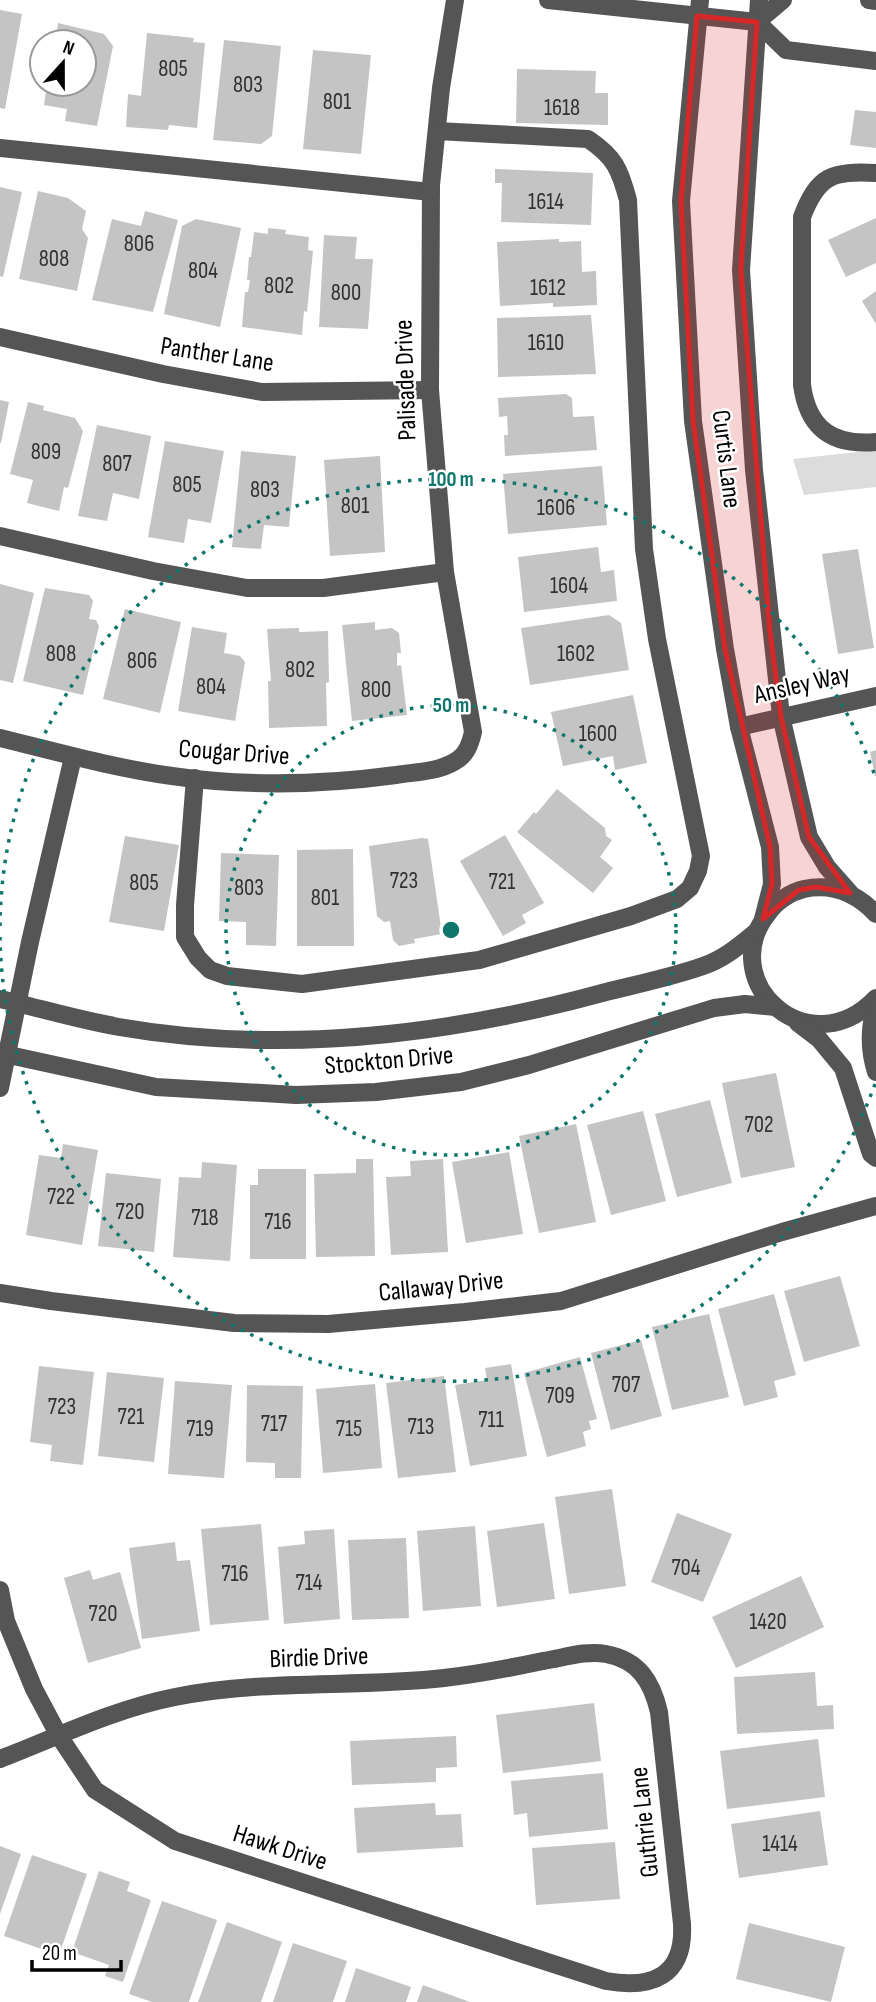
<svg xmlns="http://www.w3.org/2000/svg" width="876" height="2002" font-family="'Sofia Sans Condensed',sans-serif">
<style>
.green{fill:#dcdcdc}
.building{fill:#c4c4c4}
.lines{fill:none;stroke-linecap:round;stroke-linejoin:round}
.minor{stroke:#555;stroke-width:18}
.marked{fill:#d62828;fill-opacity:0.2;stroke:#d62828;stroke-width:5;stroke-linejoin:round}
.ring{fill:none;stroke:#0f766e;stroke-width:3.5;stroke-dasharray:3.5 7}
.labels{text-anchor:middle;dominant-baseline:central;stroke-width:5;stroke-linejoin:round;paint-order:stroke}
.number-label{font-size:23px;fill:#313131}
.street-label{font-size:26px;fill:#000;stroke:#fff}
.centre{fill:#0f766e;stroke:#fff;stroke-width:3.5}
.ring-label{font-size:21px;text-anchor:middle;font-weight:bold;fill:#0f766e;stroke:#fff;stroke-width:5;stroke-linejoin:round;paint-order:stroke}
</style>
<rect width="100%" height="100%" fill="#fff"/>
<polygon class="green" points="876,450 876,487 804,495 793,459"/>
<g class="building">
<polygon points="0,10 22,14 5,109 0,108"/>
<polygon points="58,23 104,34 113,46 97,126 65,121 67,109 44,105 47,84 84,84 84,42 55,42"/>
<polygon points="147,33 194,38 193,42 205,43 197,128 169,125 168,130 126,127 128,94 141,96"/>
<polygon points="224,40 281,46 272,136 261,144 213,140"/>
<polygon points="313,50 371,55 361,154 303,149"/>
<polygon points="517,69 596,71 595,93 608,93 608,125 516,123"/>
<polygon points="855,110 876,112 876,148 850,145"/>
<polygon points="495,169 593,173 591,225 501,222 502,183 495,183"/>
<polygon points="0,187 22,192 3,277 0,276"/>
<polygon points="38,191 68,198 86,211 82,229 88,238 77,291 19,279"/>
<polygon points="145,211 178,220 153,312 92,300 112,219 141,226"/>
<polygon points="876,218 876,263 846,277 828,240"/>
<polygon points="196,219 241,228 220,327 164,314 182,226"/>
<polygon points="268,228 286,230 285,234 309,237 308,250 313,251 307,312 304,311 302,335 242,327 245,292 248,292 250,280 247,280 249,257 251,257 254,232 268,234"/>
<polygon points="324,235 357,237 355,259 373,259 368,329 319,327"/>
<polygon points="559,239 559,242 581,241 582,272 596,271 597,305 553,307 553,303 500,306 497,242"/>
<polygon points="876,291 876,324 862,301"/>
<polygon points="591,315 596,374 498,377 497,318"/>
<polygon points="566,394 572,398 573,417 594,416 597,450 505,456 504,435 508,435 507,416 499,417 498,398"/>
<polygon points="0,400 9,402 1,443 0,443"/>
<polygon points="28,402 44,406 43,410 75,418 83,431 68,488 64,487 59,511 27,503 33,480 10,474"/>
<polygon points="97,425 151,436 139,499 113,493 107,521 78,516"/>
<polygon points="165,441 224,451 211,523 188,519 184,543 148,537"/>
<polygon points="241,451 296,456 289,527 264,525 261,549 232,547"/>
<polygon points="380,456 385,552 330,556 324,460"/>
<polygon points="602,466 607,525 508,534 503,474"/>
<polygon points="598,547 601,572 614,570 617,601 524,612 518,557"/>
<polygon points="858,549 874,648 838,654 822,554"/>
<polygon points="0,584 34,593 13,683 0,680"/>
<polygon points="45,588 89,595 93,601 89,619 96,620 99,626 83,695 23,681"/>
<polygon points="125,609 181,622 160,713 103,699"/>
<polygon points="609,615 621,623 629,670 530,685 521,628"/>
<polygon points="375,622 375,630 392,628 399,633 401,653 397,653 397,666 401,665 407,715 352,721 342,625"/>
<polygon points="192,627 227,633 224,653 240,656 245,662 235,721 178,711"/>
<polygon points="299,628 299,632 328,631 329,682 326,683 327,726 269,728 268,681 271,681 267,629"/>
<polygon points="633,695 647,763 615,770 613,756 563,766 551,712"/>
<polygon points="876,750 876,776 875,776 870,752"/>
<polygon points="557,789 605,828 606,836 612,840 600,857 613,868 593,893 517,832 534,812 536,814"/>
<polygon points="505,835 544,903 522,915 526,923 503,936 460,861"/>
<polygon points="125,836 179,845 164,931 109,922"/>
<polygon points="422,838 428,839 442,934 414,939 415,943 399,946 393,940 390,921 384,922 377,916 369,846"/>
<polygon points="353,849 354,946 297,946 297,850"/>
<polygon points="221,853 279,855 276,946 246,945 246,922 219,921"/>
<polygon points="776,1073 795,1167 741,1178 722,1083"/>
<polygon points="710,1100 732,1183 677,1197 655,1114"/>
<polygon points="643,1111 666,1201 611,1215 587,1125"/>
<polygon points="576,1124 596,1222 539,1233 519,1136"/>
<polygon points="63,1144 98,1150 82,1245 26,1235 39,1155 61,1158"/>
<polygon points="509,1152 523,1234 466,1243 452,1162"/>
<polygon points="356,1159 373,1159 375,1256 316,1257 314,1174 356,1173"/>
<polygon points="443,1159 448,1252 391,1255 386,1177 411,1176 410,1161"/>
<polygon points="202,1162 237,1165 230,1261 173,1257 179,1177 201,1178"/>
<polygon points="258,1169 306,1169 306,1259 250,1259 250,1185 258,1185"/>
<polygon points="106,1173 161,1179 154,1252 98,1246"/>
<polygon points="840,1276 860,1346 804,1362 784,1291"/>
<polygon points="774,1294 796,1375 774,1381 778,1397 744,1406 718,1309"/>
<polygon points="709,1314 729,1397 672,1410 652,1327"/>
<polygon points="641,1340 662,1416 611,1430 591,1353"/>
<polygon points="580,1357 597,1419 589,1421 591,1429 583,1432 586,1446 547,1457 524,1373"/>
<polygon points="511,1364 527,1456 470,1466 455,1385 487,1380 485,1368"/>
<polygon points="39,1366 94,1372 83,1465 50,1461 52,1445 30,1442"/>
<polygon points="107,1372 164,1378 154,1462 98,1456"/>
<polygon points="444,1376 456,1472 398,1478 386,1383"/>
<polygon points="175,1381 232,1385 224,1478 168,1474"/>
<polygon points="375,1384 382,1468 323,1473 316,1389"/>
<polygon points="247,1385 303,1386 301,1478 275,1478 275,1463 246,1462"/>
<polygon points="612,1489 626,1586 569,1594 555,1497"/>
<polygon points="677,1513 732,1534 703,1602 651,1582"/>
<polygon points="544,1523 555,1599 497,1607 487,1531"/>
<polygon points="261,1524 269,1620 210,1625 201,1529"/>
<polygon points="475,1526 481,1606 423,1611 417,1531"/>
<polygon points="334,1529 340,1619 284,1624 278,1547 305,1544 304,1531"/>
<polygon points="406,1538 409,1618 352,1620 348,1540"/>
<polygon points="175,1542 177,1561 190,1560 200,1631 142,1639 129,1548"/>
<polygon points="90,1570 93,1580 120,1572 141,1648 88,1663 64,1578"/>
<polygon points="801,1576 824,1627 736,1668 712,1617"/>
<polygon points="815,1672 817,1706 833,1705 834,1729 737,1734 734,1677"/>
<polygon points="594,1703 601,1761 503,1773 496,1715"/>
<polygon points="456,1736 457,1767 436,1768 436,1782 352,1785 350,1741"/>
<polygon points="818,1739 825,1797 727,1809 720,1751"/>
<polygon points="603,1773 608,1829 529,1837 527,1813 514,1815 511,1781"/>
<polygon points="435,1803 436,1815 461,1814 463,1847 357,1853 354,1808"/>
<polygon points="820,1811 828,1865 739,1878 731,1824"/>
<polygon points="615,1842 620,1899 536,1905 532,1848"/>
<polygon points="0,1846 21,1854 0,1914"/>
<polygon points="32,1855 87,1874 59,1955 4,1936"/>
<polygon points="99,1871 130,1882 127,1891 151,1900 123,1982 105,1976 109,1965 72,1952"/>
<polygon points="162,1901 217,1920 189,2002 152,2002 129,1994"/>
<polygon points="227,1922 282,1942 261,2002 198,2002"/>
<polygon points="749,1923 845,1947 831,2002 736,1979"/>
<polygon points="293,1943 347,1961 333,2002 273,2002"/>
<polygon points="356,1968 411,1987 406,2002 345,2002"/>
<polygon points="423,1985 470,2002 417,2002"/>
</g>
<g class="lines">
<g class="minor">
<polyline points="548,0 757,22"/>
<polyline points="700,0 681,201 693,421 725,649 739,727 770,847 772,884 763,919"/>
<polyline points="759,0 741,270 754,470 781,716 809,837 827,867 850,893"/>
<polyline points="869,0 876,1"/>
<polyline points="757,22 786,50 876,61"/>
<polyline points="757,22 783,0"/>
<polyline points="0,148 431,192"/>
<path d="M876 173C832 171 818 175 802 217V385C808 429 833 446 876 442"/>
<polyline points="0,337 163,374 262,392 430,390"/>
<polyline points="0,536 153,571 247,588 323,588 445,572"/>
<polyline points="739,727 876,696"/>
<path d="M0 738C57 752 114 768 172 776 247 787 322 785 396 775 415 772 437 772 454 762 466 756 470 745 473 732L445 572 430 390 431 185 441 88 455 0"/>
<path d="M195 778 185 905V937L198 958 210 970 227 976 302 984 479 960 631 916 677 899 690 888 698 871 701 856 657 639 644 549 628 200C620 170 615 157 588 139L437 131"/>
<path d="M876 914C856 893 833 883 804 889 791 892 777 901 769 912 713 980 808 1069 876 998"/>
<path d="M0 999C39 1008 79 1020 119 1027 280 1055 449 1035 606 992 638 984 672 977 703 966 724 959 740 945 756 932"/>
<path d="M876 1001C870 1026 868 1047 876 1072"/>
<polyline points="798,1023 819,1039 843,1068 871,1154 876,1158"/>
<polyline points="0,1053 156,1087 296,1095 376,1092 461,1082 529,1065 714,1008 745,1004 776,1007"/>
<polyline points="0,1088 30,942 73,757"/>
<polyline points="0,1293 51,1301 234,1323 328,1324 465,1312 561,1301 782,1232 876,1206"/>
<path d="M0 1590 6 1621 34 1689 59 1736 95 1790 175 1841 606 1981C651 1989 685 1977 682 1924L659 1712C652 1682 639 1660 606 1654 586 1650 563 1658 543 1661 510 1668 478 1674 444 1678 355 1688 263 1679 175 1697 114 1709 57 1737 0 1759"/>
</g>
</g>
<path class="marked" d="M697 16 757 22 741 270 770 631 781 716 809 837 850 893 816 887 799 890 763 919 772 884 770 847 725 649 693 421 681 201Z"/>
<g class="ring">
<circle cx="451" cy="930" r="225"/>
<path d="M875 1084A451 451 0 0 1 0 934M0 926A451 451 0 0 1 875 776"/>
</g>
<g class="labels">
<g class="number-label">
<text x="173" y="69">805</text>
<text x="248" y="85">803</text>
<text x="337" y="102">801</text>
<text x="562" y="108">1618</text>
<text x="546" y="202">1614</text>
<text x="139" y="244">806</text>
<text x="54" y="259">808</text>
<text x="203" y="271">804</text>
<text x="279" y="286">802</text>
<text x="548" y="288">1612</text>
<text x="346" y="293">800</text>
<text x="546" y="343">1610</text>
<text x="46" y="452">809</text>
<text x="117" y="464">807</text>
<text x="187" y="485">805</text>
<text x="265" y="490">803</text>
<text x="355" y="506">801</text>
<text x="556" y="508">1606</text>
<text x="569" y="586">1604</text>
<text x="61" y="654">808</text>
<text x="576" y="654">1602</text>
<text x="142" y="661">806</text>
<text x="300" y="670">802</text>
<text x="211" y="687">804</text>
<text x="376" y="690">800</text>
<text x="598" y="734">1600</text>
<text x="404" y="881">723</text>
<text x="502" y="882">721</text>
<text x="144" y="883">805</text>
<text x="249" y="888">803</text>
<text x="325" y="898">801</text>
<text x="759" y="1125">702</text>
<text x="61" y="1197">722</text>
<text x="130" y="1212">720</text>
<text x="205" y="1218">718</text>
<text x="278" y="1222">716</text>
<text x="626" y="1385">707</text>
<text x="560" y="1396">709</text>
<text x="62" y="1407">723</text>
<text x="131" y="1417">721</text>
<text x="491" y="1420">711</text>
<text x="274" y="1424">717</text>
<text x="421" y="1427">713</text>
<text x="200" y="1429">719</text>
<text x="349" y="1429">715</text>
<text x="686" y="1568">704</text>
<text x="235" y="1574">716</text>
<text x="309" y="1583">714</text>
<text x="103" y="1614">720</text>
<text x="768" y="1622">1420</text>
<text x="780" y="1844">1414</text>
</g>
<g class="street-label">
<text transform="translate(217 355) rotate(9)">Panther Lane</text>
<text transform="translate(406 380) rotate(-92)">Palisade Drive</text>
<text transform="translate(726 459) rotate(83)">Curtis Lane</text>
<text transform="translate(802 685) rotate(-13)">Ansley Way</text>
<text transform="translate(234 753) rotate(4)">Cougar Drive</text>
<text transform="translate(389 1061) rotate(-5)">Stockton Drive</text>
<text transform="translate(441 1287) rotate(-6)">Callaway Drive</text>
<text transform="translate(319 1658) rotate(-2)">Birdie Drive</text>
<text transform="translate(645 1822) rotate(-96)">Guthrie Lane</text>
<text transform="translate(280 1848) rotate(18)">Hawk Drive</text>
</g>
</g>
<circle cx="451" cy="930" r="10" class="centre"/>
<g class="ring-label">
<text x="451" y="486">100 m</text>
<text x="451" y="712">50 m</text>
</g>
<g transform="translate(63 63) rotate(21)"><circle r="33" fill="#ffffff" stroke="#999999" stroke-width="2"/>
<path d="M0-5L12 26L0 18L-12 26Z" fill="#000000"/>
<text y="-10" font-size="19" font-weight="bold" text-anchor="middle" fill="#000000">N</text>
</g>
<path d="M32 1960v10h89v-10" fill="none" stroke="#000000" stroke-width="3.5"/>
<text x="42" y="1960" font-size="21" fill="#000000" stroke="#ffffff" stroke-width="5" paint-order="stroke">20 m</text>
</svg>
